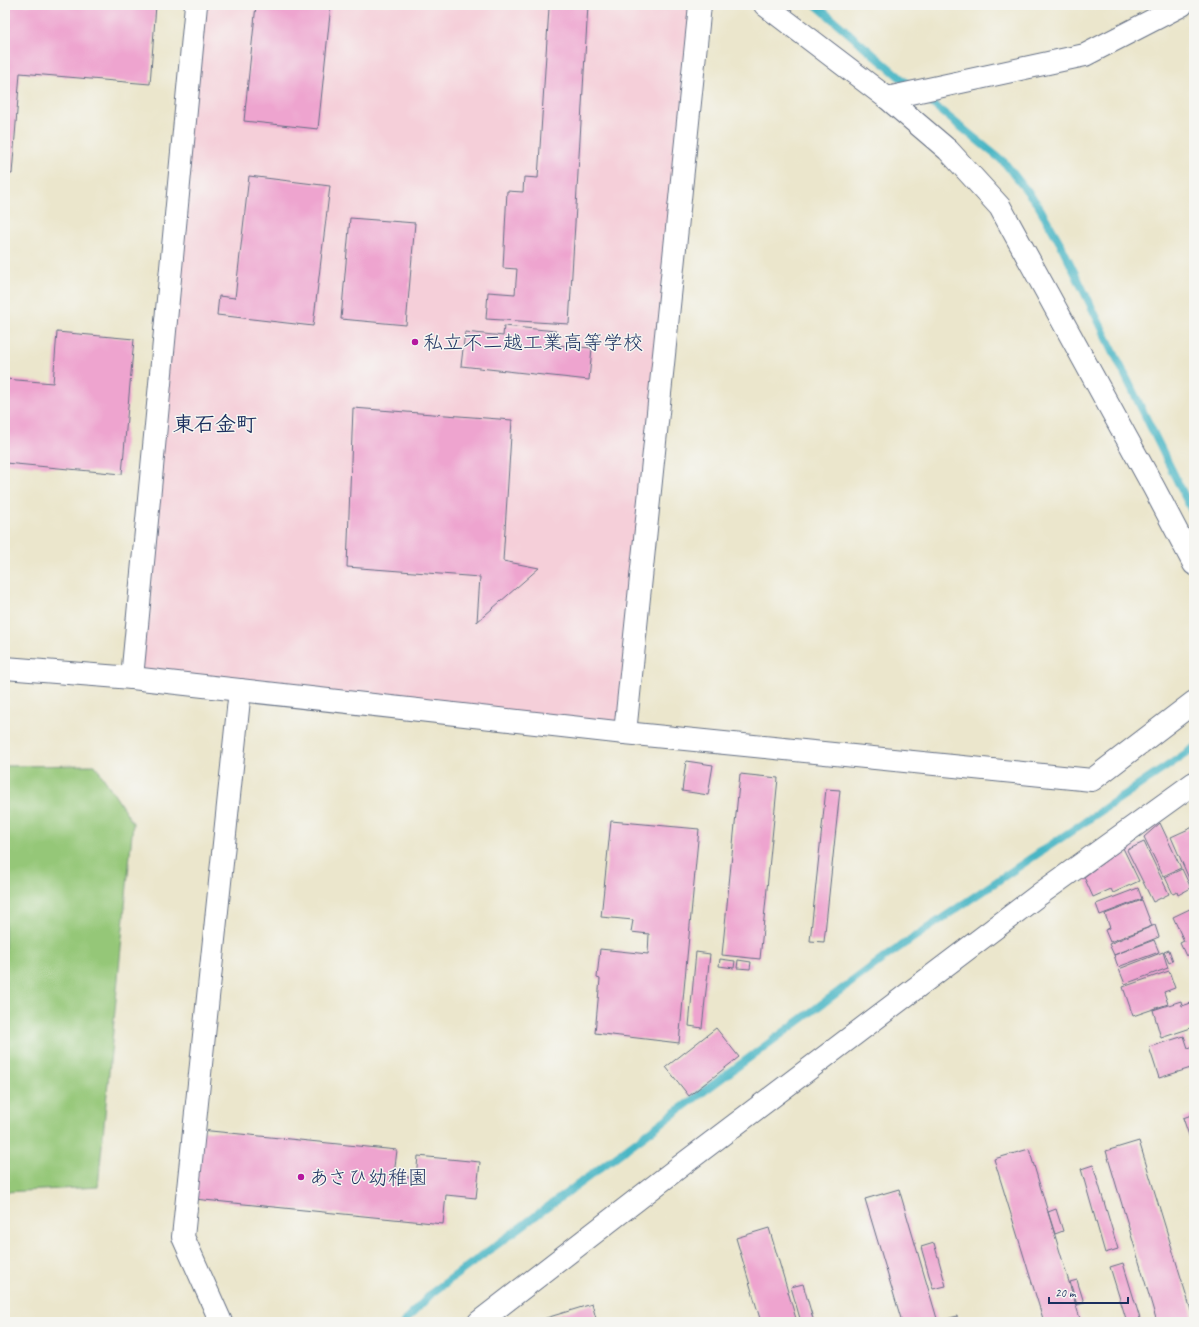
<svg xmlns="http://www.w3.org/2000/svg" width="1199" height="1327" font-family="Caveat,'Klee One',sans-serif">
<style>
.built{fill:#f5cfd9}
.green{fill:#95c778;stroke:#587b6b}
.lines{fill:none;stroke-linecap:round;stroke-linejoin:round}
.stream{stroke:#49b6c5;stroke-width:8}
.building{fill:#eea4cf}
.street-casing{stroke:#646f84;stroke-width:24}
.street{stroke:#fff;stroke-width:22}
.poi-dot{fill:#b5179e;stroke:#f6f6f2;stroke-width:1.5}
.labels{text-anchor:middle;dominant-baseline:central;stroke-width:3;stroke-linejoin:round;paint-order:stroke}
.poi-label{font-size:20px;fill:#1b2f5e;stroke:#f6f6f2;text-anchor:start}
.neighbourhood-label{font-size:21px;font-weight:bold;fill:#1b2f5e;stroke:#f6f6f2}
</style>
<rect width="100%" height="100%" fill="#f6f6f2"/>
<filter id="ink" filterUnits="userSpaceOnUse"><feTurbulence type="fractalNoise" baseFrequency=".025" numOctaves="2"/><feDisplacementMap in="SourceGraphic" scale="8" xChannelSelector="R" yChannelSelector="G"/><feConvolveMatrix kernelMatrix="1 2 1 2 8 2 1 2 1" color-interpolation-filters="sRGB"/></filter>
<filter id="wash" filterUnits="userSpaceOnUse"><feTurbulence type="fractalNoise" baseFrequency=".012" numOctaves="4" result="noise"/><feDisplacementMap in="SourceGraphic" scale="16" xChannelSelector="R" yChannelSelector="G"/><feGaussianBlur stdDeviation="0.9" result="paint"/><feColorMatrix in="noise" values="0 0 0 0 0 0 0 0 0 0 0 0 0 0 0 0 0 1.4 0 .05"/><feComposite in="paint" operator="in"/></filter>
<g filter="url(#wash)">
<rect width="100%" height="100%" fill="#ebe6cc"/>
<polygon class="built" points="196,5 700,5 625,733 132,678"/>
<polygon class="green" points="95,765 133,823 98,1187 5,1192 5,766"/>
<g class="lines">
<g class="stream">
<polyline points="816,5 903,80 1004,162 1038,205 1060,243 1194,515"/>
<polyline points="404,1322 433,1292 888,955 1194,748"/>
</g>
</g>
<g id="blocks">
<g class="building">
<polygon points="5,5 156,5 150,84 20,73 12,174 5,173"/>
<polygon points="256,5 331,5 318,129 244,121"/>
<polygon points="514,5 588,5 569,324 486,319 488,292 515,294 517,269 503,268 507,191 523,192 524,177 538,178 549,8 514,6"/>
<polygon points="249,176 330,186 313,326 217,315 219,296 235,298"/>
<polygon points="350,218 415,223 406,325 341,319"/>
<polygon points="504,326 556,331 555,345 592,348 589,380 461,366 465,332 503,336"/>
<polygon points="57,332 134,339 122,474 5,463 5,379 53,383"/>
<polygon points="353,408 512,420 503,561 539,568 477,622 480,577 347,567"/>
<polygon points="686,761 713,765 708,795 682,791"/>
<polygon points="740,774 778,778 760,959 722,955"/>
<polygon points="826,789 840,790 824,942 810,941"/>
<polygon points="611,821 699,829 679,1043 595,1033 600,979 597,978 600,949 648,954 649,934 631,932 633,920 601,917"/>
<polygon points="1160,823 1181,868 1163,876 1144,837"/>
<polygon points="1193,827 1194,829 1194,890 1171,837"/>
<polygon points="1144,842 1169,894 1153,902 1127,850"/>
<polygon points="1123,848 1139,881 1113,893 1111,889 1093,897 1084,877"/>
<polygon points="1182,869 1191,888 1178,895 1177,892 1173,894 1165,877"/>
<polygon points="1138,888 1142,899 1100,915 1096,904"/>
<polygon points="1142,900 1152,926 1110,942 1105,930 1110,928 1105,914"/>
<polygon points="1194,907 1194,952 1186,956 1180,943 1184,941 1173,917"/>
<polygon points="1155,925 1159,937 1114,955 1109,944"/>
<polygon points="1154,940 1159,952 1118,967 1114,955"/>
<polygon points="1169,950 1173,961 1169,963 1164,952"/>
<polygon points="696,952 710,954 702,1028 689,1026"/>
<polygon points="1163,952 1168,968 1125,984 1119,969"/>
<polygon points="720,959 735,961 734,968 719,966"/>
<polygon points="738,960 751,962 750,969 737,968"/>
<polygon points="1169,971 1175,988 1164,992 1168,1004 1133,1016 1123,987"/>
<polygon points="1181,1001 1182,1006 1194,1002 1194,1027 1161,1038 1153,1010"/>
<polygon points="716,1028 739,1057 689,1096 666,1067"/>
<polygon points="1184,1036 1188,1048 1194,1046 1194,1067 1159,1078 1149,1047"/>
<polygon points="1194,1114 1194,1150 1183,1118"/>
<polygon points="201,1130 397,1150 394,1175 416,1178 418,1156 480,1162 476,1198 446,1195 443,1224 194,1199"/>
<polygon points="1139,1141 1194,1320 1194,1322 1157,1322 1106,1151"/>
<polygon points="1029,1149 1081,1322 1044,1322 994,1159"/>
<polygon points="1093,1165 1118,1249 1105,1253 1081,1169"/>
<polygon points="899,1189 938,1322 902,1322 865,1199"/>
<polygon points="1056,1209 1063,1231 1055,1234 1048,1212"/>
<polygon points="769,1228 797,1322 761,1322 736,1238"/>
<polygon points="934,1243 946,1286 933,1289 921,1247"/>
<polygon points="1123,1263 1141,1322 1127,1322 1110,1267"/>
<polygon points="1077,1280 1084,1303 1077,1305 1070,1282"/>
<polygon points="803,1284 814,1322 801,1322 791,1287"/>
<polygon points="592,1304 597,1322 533,1322"/>
<polygon points="957,1316 958,1322 944,1322 943,1320"/>
</g>
</g>
</g>
<g filter="url(#ink)">
<use href="#blocks" fill-opacity="0" stroke="#646f84" stroke-width="1"/>
<g class="lines">
<g class="street-casing">
<g id="street">
<polyline points="765,5 887,98 948,150 1000,207 1154,488 1194,564"/>
<polyline points="887,98 1085,55 1182,5"/>
<polyline points="5,668 132,678 625,733 1092,780 1194,702"/>
<polyline points="132,678 196,5"/>
<polyline points="625,733 700,5"/>
<polyline points="221,1322 183,1237 240,690"/>
<polyline points="479,1322 678,1168 1040,894 1194,783"/>
</g>
</g>
<use href="#street" class="street"/>
</g>
</g>
<g class="poi-dot">
<circle cx="415" cy="342" r="4"/>
<circle cx="301" cy="1177" r="4"/>
</g>
<g class="labels">
<g class="poi-label">
<text x="423" y="342">私立不二越工業高等学校</text>
<text x="309" y="1177">あさひ幼稚園</text>
</g>
<g class="neighbourhood-label">
<text x="215" y="424">東石金町</text>
</g>
</g>
<rect width="1199" height="1327" fill="none" stroke="#f6f6f2" stroke-width="20"/>
<path d="M1049 1297v6h79v-6" fill="none" stroke="#1b2f5e" stroke-width="2"/>
<text x="1055" y="1297" font-size="12" fill="#1b2f5e" stroke="#f6f6f2" stroke-width="3" paint-order="stroke">20 m</text>
</svg>
